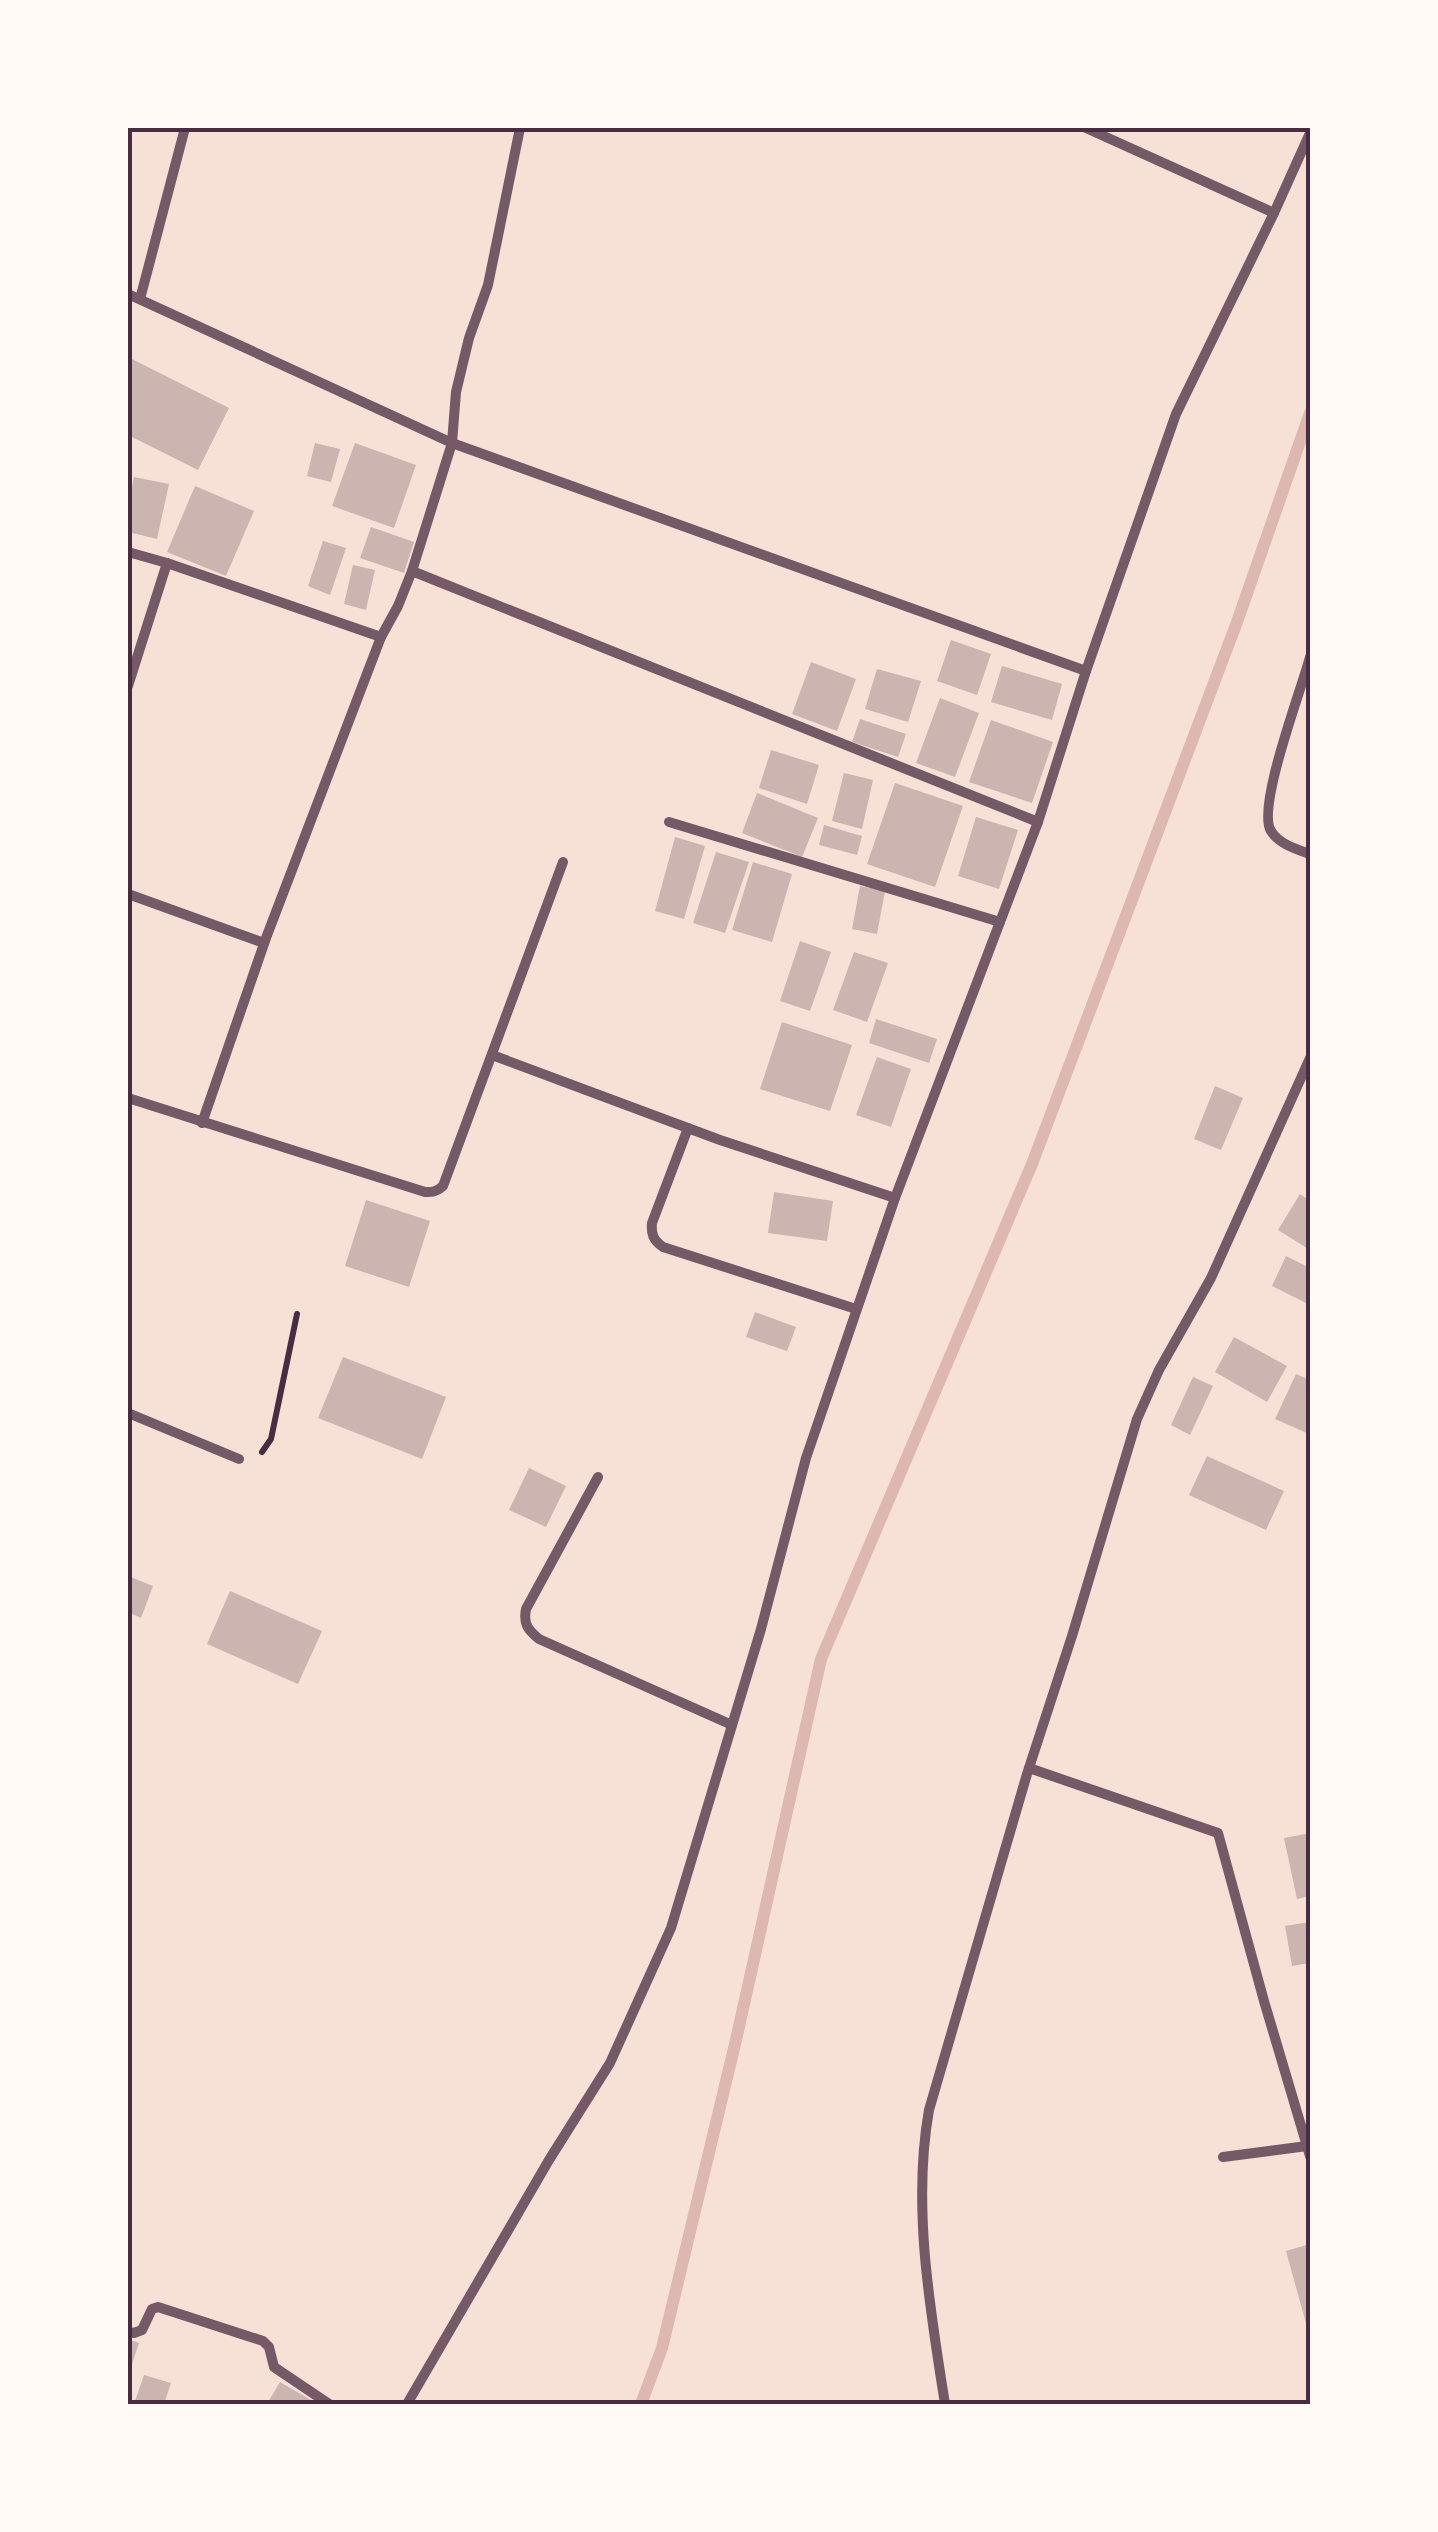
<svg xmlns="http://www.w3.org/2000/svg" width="1438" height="2532" font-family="'Crimson Pro',serif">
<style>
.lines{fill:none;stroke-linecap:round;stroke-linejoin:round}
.stream{stroke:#dcb8b0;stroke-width:12}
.building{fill:#ccb4b1}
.path{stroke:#4a2c40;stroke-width:6}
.minor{stroke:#755966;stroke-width:10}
.neatline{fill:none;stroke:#4a2c40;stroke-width:4}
</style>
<rect width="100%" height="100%" fill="#f7e1d7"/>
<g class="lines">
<polyline class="stream" points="641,2404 662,2348 736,2040 821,1659 1032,1164 1237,622 1310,413"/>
</g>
<g class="building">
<polygon points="132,359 229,408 198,470 128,435 128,368"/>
<polygon points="315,443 340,449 331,482 307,476"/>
<polygon points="355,443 416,465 394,528 332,506"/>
<polygon points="134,477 169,484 157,539 128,532 128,508"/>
<polygon points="195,486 254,511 226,576 167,552"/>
<polygon points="371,527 414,542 404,573 360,558"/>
<polygon points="323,541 346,548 330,595 308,586"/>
<polygon points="353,565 375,570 366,610 344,604"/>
<polygon points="951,640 991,654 977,695 937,681"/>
<polygon points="811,662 856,679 837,731 792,714"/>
<polygon points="1002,666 1062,684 1052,720 991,702"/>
<polygon points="877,669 921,681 908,722 865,709"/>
<polygon points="940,698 979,713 955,777 916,763"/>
<polygon points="860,719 906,734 898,757 852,742"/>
<polygon points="991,720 1053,742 1032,803 969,782"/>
<polygon points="771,750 819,765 807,804 759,788"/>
<polygon points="844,773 873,780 862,829 832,821"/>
<polygon points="895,783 963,806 935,887 867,864"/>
<polygon points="757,793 818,818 802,857 742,833"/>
<polygon points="976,817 1018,830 999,889 958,876"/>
<polygon points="824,825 862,836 857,855 819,845"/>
<polygon points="675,837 705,846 684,919 655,911"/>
<polygon points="716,852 749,862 725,933 693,923"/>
<polygon points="753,862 792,874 772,942 732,930"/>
<polygon points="860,886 885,891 877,934 852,929"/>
<polygon points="800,941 831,952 810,1011 780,1001"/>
<polygon points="854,952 888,963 867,1022 833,1010"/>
<polygon points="876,1019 937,1039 929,1063 869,1043"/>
<polygon points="782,1022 852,1045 830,1111 760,1089"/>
<polygon points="877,1057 911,1069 891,1127 856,1115"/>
<polygon points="1215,1086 1243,1098 1221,1150 1194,1139"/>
<polygon points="774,1192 833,1201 827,1241 768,1233"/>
<polygon points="1300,1194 1310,1201 1310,1250 1278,1230"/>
<polygon points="366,1200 430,1221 409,1287 345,1266"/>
<polygon points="1286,1256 1310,1268 1310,1305 1272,1286"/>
<polygon points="755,1312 796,1327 787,1351 746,1337"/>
<polygon points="1234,1337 1287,1366 1267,1402 1215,1372"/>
<polygon points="343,1357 446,1397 422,1459 318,1418"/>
<polygon points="1296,1374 1310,1380 1310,1429 1309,1434 1275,1419"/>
<polygon points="1193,1377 1213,1386 1190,1435 1171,1425"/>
<polygon points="1207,1456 1284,1491 1266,1530 1189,1495"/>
<polygon points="529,1468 566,1486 546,1527 509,1510"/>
<polygon points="128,1576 153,1586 141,1618 128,1612"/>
<polygon points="230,1591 322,1631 298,1684 207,1644"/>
<polygon points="1310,1833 1310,1896 1297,1899 1284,1838"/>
<polygon points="1310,1922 1310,1963 1292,1966 1285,1926"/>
<polygon points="1310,2244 1310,2326 1307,2327 1286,2251"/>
<polygon points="128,2339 139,2343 128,2376"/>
<polygon points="144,2375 171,2383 164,2404 134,2404"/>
<polygon points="280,2382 318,2404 267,2404"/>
</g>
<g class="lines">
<polyline class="path" points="262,1452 271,1439 297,1314"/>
<g class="minor">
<polyline points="1086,128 1274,213"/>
<polyline points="128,294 452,443 1086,671"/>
<polyline points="140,299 185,128"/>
<polyline points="128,552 167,563 381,637"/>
<polyline points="412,571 1038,822"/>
<path d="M1310 657C1302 688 1256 808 1271 831 1279 844 1296 849 1310 854"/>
<polyline points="128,686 167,563"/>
<polyline points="669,822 1000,922"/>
<polyline points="128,894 264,943"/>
<polyline points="492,1055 720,1140 895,1198"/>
<path d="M128 1098 425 1192C433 1192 436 1192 443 1186L563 862"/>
<polyline points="202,1123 266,938 381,637 398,606 412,571 452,443 456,392 469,338 488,285 520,128"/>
<path d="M688 1128 652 1223C651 1234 653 1240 663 1247L856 1309"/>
<polyline points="128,1413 239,1459"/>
<path d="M598 1477 526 1609C523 1624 528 1630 539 1639L732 1725"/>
<polyline points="1029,1768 1218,1833 1264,2001 1310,2156"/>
<polyline points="1223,2157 1307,2146"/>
<polyline points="128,2332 134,2333 142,2330 152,2309 158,2307 263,2341 269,2347 274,2367 329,2404"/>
<polyline points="407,2404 549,2160 610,2063 671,1928 761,1629 806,1458 895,1198 1038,822 1086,671 1176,414 1274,213 1310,133"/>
<path d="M945 2404C930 2309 912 2205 929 2110L1027 1774 1072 1636 1137 1419 1159 1370 1211 1278 1310 1058"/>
</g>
</g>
<rect width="1438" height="2532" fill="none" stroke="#fffaf5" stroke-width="260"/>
<rect x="130" y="130" width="1178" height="2272" class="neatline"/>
</svg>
